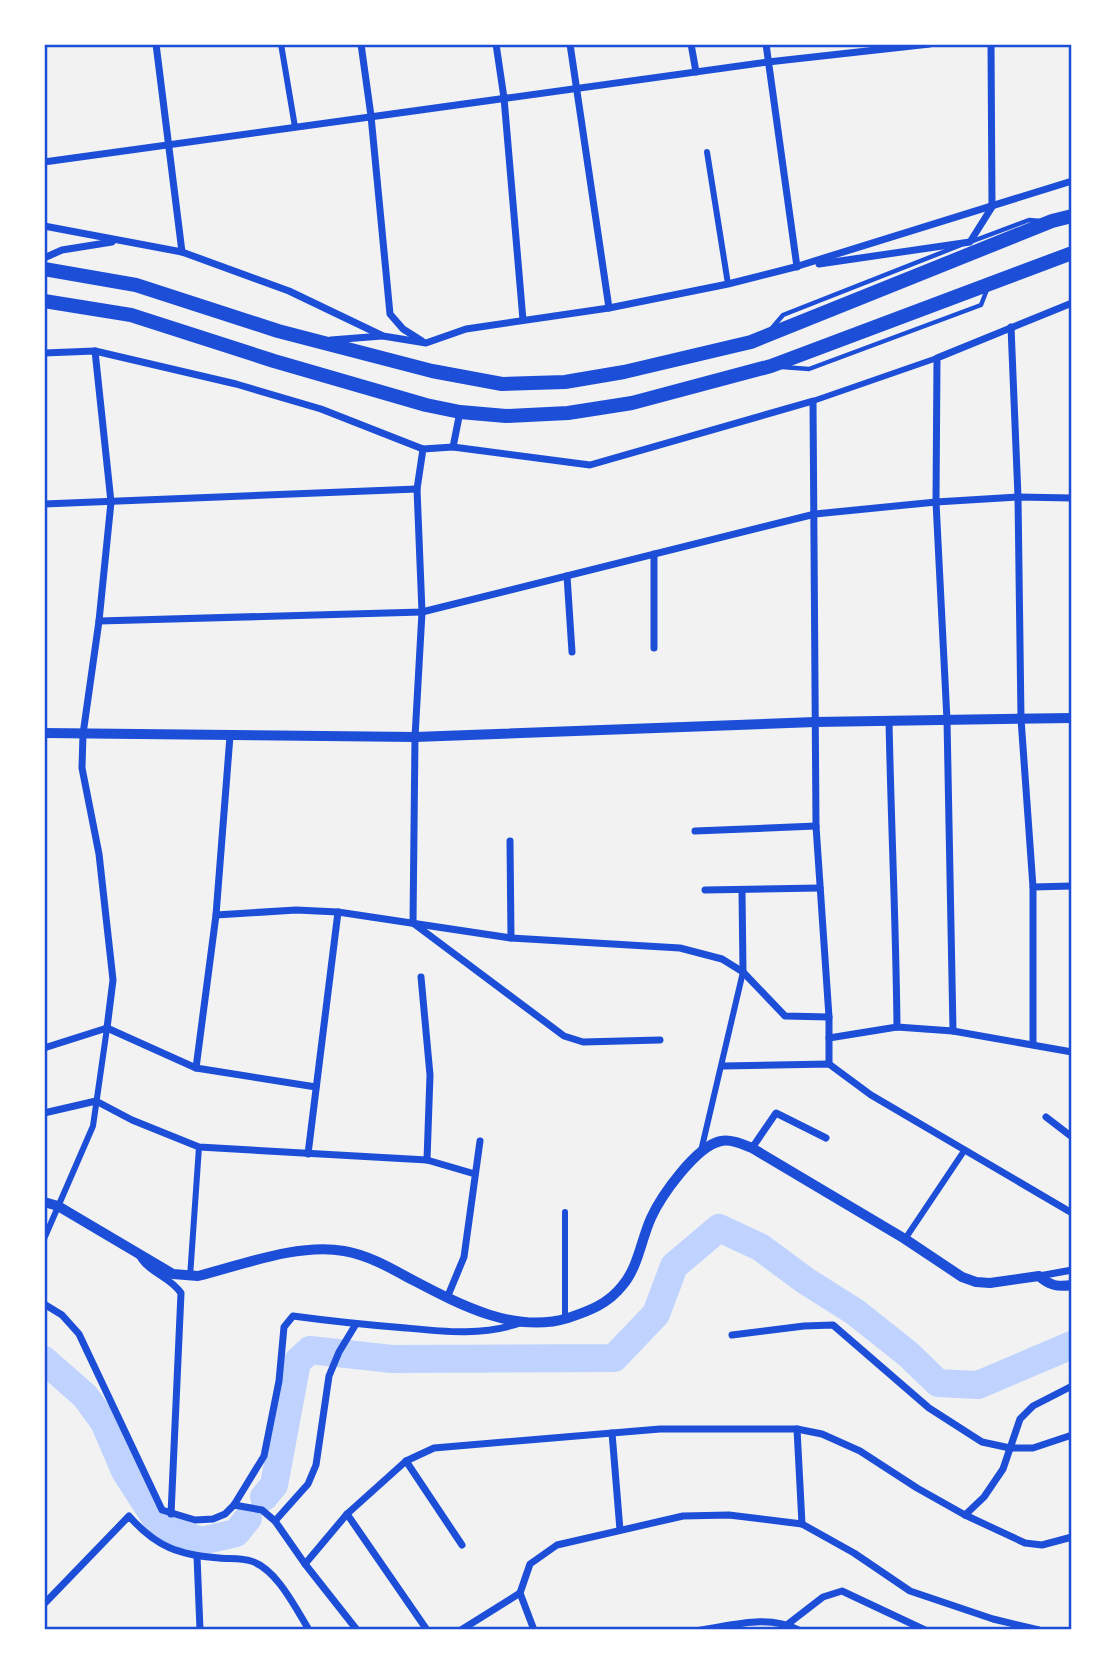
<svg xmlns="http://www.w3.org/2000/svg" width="1116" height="1674" font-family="'Golos Text',sans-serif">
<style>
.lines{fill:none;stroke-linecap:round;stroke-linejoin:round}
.river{stroke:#bfd3fe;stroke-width:28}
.service{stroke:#1d4ed8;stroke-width:4.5}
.pedestrian{stroke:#1d4ed8;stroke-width:6}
.minor{stroke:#1d4ed8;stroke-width:7}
.tertiary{stroke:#1d4ed8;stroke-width:10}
.trunk{stroke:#1d4ed8;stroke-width:14}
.neatline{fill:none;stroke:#1d4ed8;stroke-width:2.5}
</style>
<rect width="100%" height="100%" fill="#f2f2f2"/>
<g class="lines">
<g class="river">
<polyline points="44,1360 85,1396 104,1422 125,1471 161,1527 201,1541 236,1533 248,1518"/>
<polyline points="264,1497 274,1485 297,1362 310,1350 392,1359 614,1358 656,1314 674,1266 719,1228 760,1247 806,1281 855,1312 908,1354 938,1383 978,1385 1072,1345"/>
</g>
<g class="service">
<polyline points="973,241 1029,220 1041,221"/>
<polyline points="772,328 783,315 961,245"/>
<polyline points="782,367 809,369 981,305 988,287"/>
</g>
<g class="pedestrian">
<polyline points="281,44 295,127"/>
<polyline points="707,152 728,284"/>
<polyline points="813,401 937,358"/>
<polyline points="701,1151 743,972"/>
<polyline points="565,1212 565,1319"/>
<polyline points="44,1239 93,1126 107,1028"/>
<polyline points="905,1239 964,1151"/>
<polyline points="190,1277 199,1147"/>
</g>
<g class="minor">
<polyline points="156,44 182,252"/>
<polyline points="361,44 371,116 390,314 403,329 422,341"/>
<polyline points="496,44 504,98 523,320"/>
<polyline points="570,44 609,308"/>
<polyline points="691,44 696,72"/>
<polyline points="766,44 797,267"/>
<polyline points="44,162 768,62 930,44"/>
<polyline points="44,226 182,252 289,291 383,336 426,343 466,329 609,308 728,284 795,267 1072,181"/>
<polyline points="44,258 62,250 112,242"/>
<polyline points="819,264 970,242 992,207 991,44"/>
<polyline points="1011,327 1018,497 1021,719 1033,887 1033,1044"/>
<polyline points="331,340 382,336"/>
<polyline points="95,351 111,502 99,621 83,734 82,768 99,854 113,980 107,1028"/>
<polyline points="44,353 95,351 236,384 321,409 423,449"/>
<polyline points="453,447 590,465 813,401 816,826 829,1017 829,1064"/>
<polyline points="44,504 417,489"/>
<polyline points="567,576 572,652"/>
<polyline points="99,621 422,612 815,514 936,502 1018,497 1072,498"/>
<polyline points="654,648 654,554"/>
<path d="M889 720C891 823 896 925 897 1027"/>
<polyline points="695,831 816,826"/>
<polyline points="510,841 511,938"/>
<polyline points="1033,887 1072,886"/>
<polyline points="705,890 820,888"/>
<polyline points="742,890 743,972"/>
<polyline points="216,915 296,910 338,912 511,938 680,948 722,959 743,972 785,1016 829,1017"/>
<polyline points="413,923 415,737 422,612 417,489 423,449 453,447 460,412"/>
<polyline points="413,923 564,1036 583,1042 660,1040"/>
<polyline points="421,977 430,1075 427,1160"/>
<polyline points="953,1031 947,720 936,502 937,358 1072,303"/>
<polyline points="829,1038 897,1027 953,1031 1072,1052"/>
<polyline points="44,1048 107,1028 196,1068 316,1087"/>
<polyline points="723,1066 829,1064 871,1095 1072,1213"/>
<polyline points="196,1068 216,915 230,736"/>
<polyline points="44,1113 96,1101 132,1120 199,1147 427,1160 475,1174"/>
<polyline points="1046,1117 1072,1137"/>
<polyline points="752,1148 776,1113 826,1138"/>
<polyline points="308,1154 338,912"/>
<path d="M138 1253C147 1273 170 1276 181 1293L171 1514"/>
<polyline points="1039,1276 1072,1270"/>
<polyline points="447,1298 464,1257 480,1141"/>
<path d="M44 1304 62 1315 79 1334 162 1510 195 1520 213 1519 225 1514 234 1505 264 1456 279 1381 284 1327 293 1316C330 1321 368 1325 406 1328 446 1332 484 1336 523 1322"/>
<polyline points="732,1335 804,1326 833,1325 929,1408 982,1442 1010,1448 1033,1448 1072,1435"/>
<polyline points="797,1429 802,1524"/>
<polyline points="612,1433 620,1530"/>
<polyline points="406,1461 462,1545"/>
<polyline points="234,1505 262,1510 275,1521 305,1564 357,1630"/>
<polyline points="347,1514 427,1630"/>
<polyline points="965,1515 984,1497 1003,1469 1020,1419 1033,1406 1072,1386"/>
<polyline points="275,1521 308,1484 316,1465 329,1376 339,1352 356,1324"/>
<polyline points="197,1556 200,1630"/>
<polyline points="305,1564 347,1514 406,1461 434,1448 660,1429 797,1429 822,1434 860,1451 917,1488 965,1515 1025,1543 1042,1545 1072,1537"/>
<path d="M44 1604 129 1516C156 1547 179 1555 219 1558 229 1559 242 1558 251 1561 277 1569 296 1609 309 1630"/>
<polyline points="788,1624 823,1597 842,1591 925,1630"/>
<polyline points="461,1630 520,1593"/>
<polyline points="534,1630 520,1593 530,1564 557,1545 683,1516 729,1515 802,1524 854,1553 910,1591 993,1619 1039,1630"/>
<path d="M701 1630C734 1625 768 1614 799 1630"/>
</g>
<g class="tertiary">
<polyline points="44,733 415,737 815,722 1072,718"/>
<path d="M44 1202 58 1206 173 1274 198 1276C242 1265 298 1243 344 1251 367 1255 387 1266 407 1277 455 1302 513 1335 568 1318 589 1311 608 1304 622 1286 638 1268 641 1240 651 1218 661 1196 696 1146 721 1141 731 1139 742 1144 752 1148L905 1239 962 1277 976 1282 990 1283 1039 1276C1050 1286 1058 1287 1072 1285"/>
</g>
<g class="trunk">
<polyline points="44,269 136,285 278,331 432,371 502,384 565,382 624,372 751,342 1052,221 1072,216"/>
<polyline points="44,301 131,315 274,361 426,405 460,412 506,416 568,413 632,403 771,366 1072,253"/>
</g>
</g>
<rect width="1116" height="1674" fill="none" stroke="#ffffff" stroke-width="91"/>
<rect x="46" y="46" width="1024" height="1582" class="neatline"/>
</svg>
